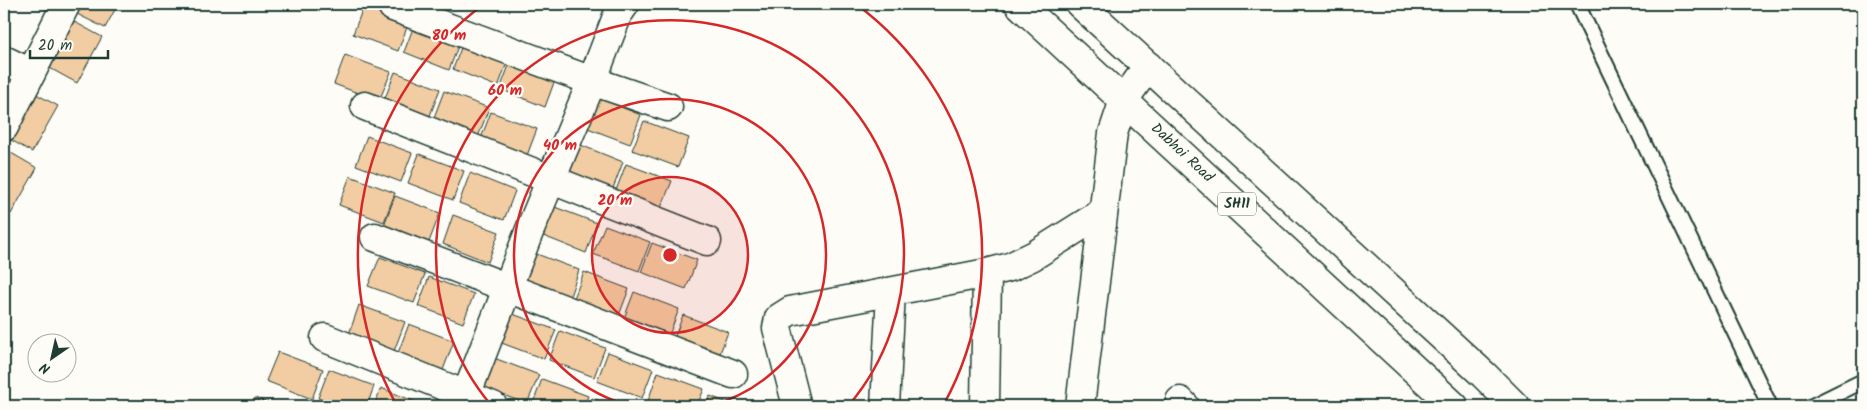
<svg xmlns="http://www.w3.org/2000/svg" width="1867" height="410" font-family="Kalam,sans-serif">
<style>
.building{fill:#f2cca2;stroke:#1f3d34}
.lines{fill:none;stroke-linecap:round;stroke-linejoin:round}
.lane-casing{stroke:#1f3d34;stroke-width:18}
.street-casing{stroke:#1f3d34;stroke-width:31}
.primary-casing{stroke:#1f3d34;stroke-width:31}
.lane{stroke:#fdfcf7;stroke-width:14}
.street{stroke:#fdfcf7;stroke-width:28}
.primary{stroke:#fdfcf7;stroke-width:28}
.ring{fill:none;stroke:#d62828;stroke-width:2.5}
.labels{text-anchor:middle;dominant-baseline:central;stroke-width:4.5;stroke-linejoin:round;paint-order:stroke}
.shield{fill:#fdfcf7;stroke:#62766e;stroke-width:1}
.shield-label{font-size:14px;font-weight:bold;fill:#1f3d34}
.street-label{font-size:15px;fill:#1f3d34;stroke:#fdfcf7}
.centre{fill:#d62828;stroke:#fdfcf7;stroke-width:2.5}
.ring-label{font-size:15px;text-anchor:middle;font-weight:bold;fill:#d62828;stroke:#fdfcf7;stroke-width:4.5;stroke-linejoin:round;paint-order:stroke}
</style>
<rect width="100%" height="100%" fill="#fdfcf7"/>
<filter id="ink" filterUnits="userSpaceOnUse"><feTurbulence type="fractalNoise" baseFrequency=".02" numOctaves="2"/><feDisplacementMap in="SourceGraphic" scale="10" xChannelSelector="R" yChannelSelector="G"/><feConvolveMatrix kernelMatrix="1 2 1 2 8 2 1 2 1" color-interpolation-filters="sRGB"/></filter>
<g filter="url(#ink)">
<g class="building">
<polygon points="78,4 118,4 105,28 73,12"/>
<polygon points="364,5 409,22 398,51 353,34"/>
<polygon points="71,20 102,37 77,83 46,66"/>
<polygon points="415,23 460,41 449,70 404,52"/>
<polygon points="464,40 509,57 498,87 453,69"/>
<polygon points="345,55 391,72 379,101 334,84"/>
<polygon points="511,60 556,77 545,107 500,89"/>
<polygon points="395,72 440,89 429,118 384,101"/>
<polygon points="27,89 58,106 32,152 4,136"/>
<polygon points="444,91 489,108 478,137 433,120"/>
<polygon points="596,97 641,115 630,144 585,127"/>
<polygon points="491,112 537,129 526,158 480,141"/>
<polygon points="644,121 689,138 678,167 632,150"/>
<polygon points="367,136 412,153 401,182 356,165"/>
<polygon points="578,144 623,162 612,191 566,174"/>
<polygon points="6,150 37,168 11,214 4,209 4,154"/>
<polygon points="419,154 464,171 453,200 408,183"/>
<polygon points="626,164 672,181 660,210 615,193"/>
<polygon points="470,173 515,191 504,220 459,203"/>
<polygon points="350,176 395,193 384,222 339,205"/>
<polygon points="395,196 440,213 429,242 384,225"/>
<polygon points="552,206 597,223 586,253 541,235"/>
<polygon points="453,215 499,232 488,262 443,244"/>
<polygon points="605,225 650,242 639,271 593,254"/>
<polygon points="652,243 697,260 686,289 641,272"/>
<polygon points="534,253 579,270 569,299 523,282"/>
<polygon points="380,257 425,274 414,303 368,286"/>
<polygon points="584,272 629,289 618,318 573,301"/>
<polygon points="429,277 474,294 463,323 418,306"/>
<polygon points="634,292 679,309 668,338 623,321"/>
<polygon points="359,305 405,322 394,351 349,334"/>
<polygon points="510,313 556,330 544,359 499,342"/>
<polygon points="683,315 728,332 717,361 672,344"/>
<polygon points="409,324 454,341 443,370 398,353"/>
<polygon points="560,331 605,348 594,377 549,360"/>
<polygon points="278,352 323,369 312,399 266,381"/>
<polygon points="608,352 653,369 642,398 597,381"/>
<polygon points="494,358 539,375 527,404 482,387"/>
<polygon points="329,369 374,386 367,406 339,406 318,398"/>
<polygon points="658,372 704,389 697,406 661,406 648,401"/>
<polygon points="542,379 588,396 584,406 532,406"/>
<polygon points="381,388 426,406 374,406"/>
<polygon points="710,396 736,406 706,406"/>
<polygon points="255,398 277,406 252,406"/>
<polygon points="592,398 614,406 589,406"/>
</g>
<g class="lines">
<g class="lane-casing">
<g id="lane">
<polyline points="1577,4 1770,406"/>
<polyline points="1812,406 1863,381"/>
</g>
</g>
<g class="street-casing">
<g id="street">
<polyline points="393,7 592,81 668,107"/>
<polyline points="4,60 31,73"/>
<polyline points="365,106 707,241"/>
<polyline points="4,127 66,4"/>
<polyline points="375,237 733,374"/>
<polyline points="325,338 493,406"/>
<polyline points="1180,401 1185,406"/>
<polyline points="462,406 529,232 592,81 618,14 625,4"/>
<polyline points="797,406 777,328 779,318 790,311 987,273 1010,267 1033,256 1103,212"/>
<polyline points="885,406 891,292"/>
<polyline points="985,406 987,273"/>
<polyline points="1080,406 1113,133 1124,100 1148,66"/>
</g>
</g>
<g class="primary-casing">
<g id="primary">
<polyline points="1019,4 1454,406"/>
<polyline points="1080,4 1484,375 1515,406"/>
</g>
</g>
<use href="#lane" class="lane"/>
<use href="#street" class="street"/>
<use href="#primary" class="primary"/>
</g>
</g>
<circle cx="670" cy="255" r="78" fill="#d62828" fill-opacity=".12"/>
<g class="ring">
<circle cx="670" cy="255" r="78"/>
<path d="M631 406A156 156 0 1 1 709 406"/>
<path d="M491 405A234 234 0 1 1 849 405"/>
<path d="M396 404A312 312 0 0 1 484 4M856 4A312 312 0 0 1 944 404"/>
</g>
<g class="labels">
<rect class="shield" x="1218" y="192.5" width="38" height="23" rx="4"/>
<g class="shield-label">
<text x="1237" y="204">SH11</text>
</g>
<g class="street-label">
<text transform="translate(1182 153) rotate(43)">Dabhoi Road</text>
</g>
</g>
<circle cx="670" cy="255" r="8" class="centre"/>
<g class="ring-label">
<text x="449" y="40">80 m</text>
<text x="505" y="95">60 m</text>
<text x="560" y="150">40 m</text>
<text x="615" y="205">20 m</text>
</g>
<rect width="1867" height="410" fill="none" stroke="#fdfcf7" stroke-width="20"/>
<rect x="10" y="10" width="1847" height="390" fill="none" stroke="#1f3d34" stroke-width="2" filter="url(#ink)"/>
<g transform="translate(52 358) rotate(214)"><circle r="24" fill="#fdfcf7" stroke="#a4b0a9"/>
<path d="M0-4L9 19L0 12L-9 19Z" fill="#1f3d34"/>
<text y="-8" font-size="14" font-weight="bold" text-anchor="middle" fill="#1f3d34">N</text>
</g>
<path d="M30 50v8h78v-8" fill="none" stroke="#1f3d34" stroke-width="2.5"/>
<text x="38" y="50" font-size="15" fill="#1f3d34" stroke="#fdfcf7" stroke-width="4" paint-order="stroke">20 m</text>
</svg>
